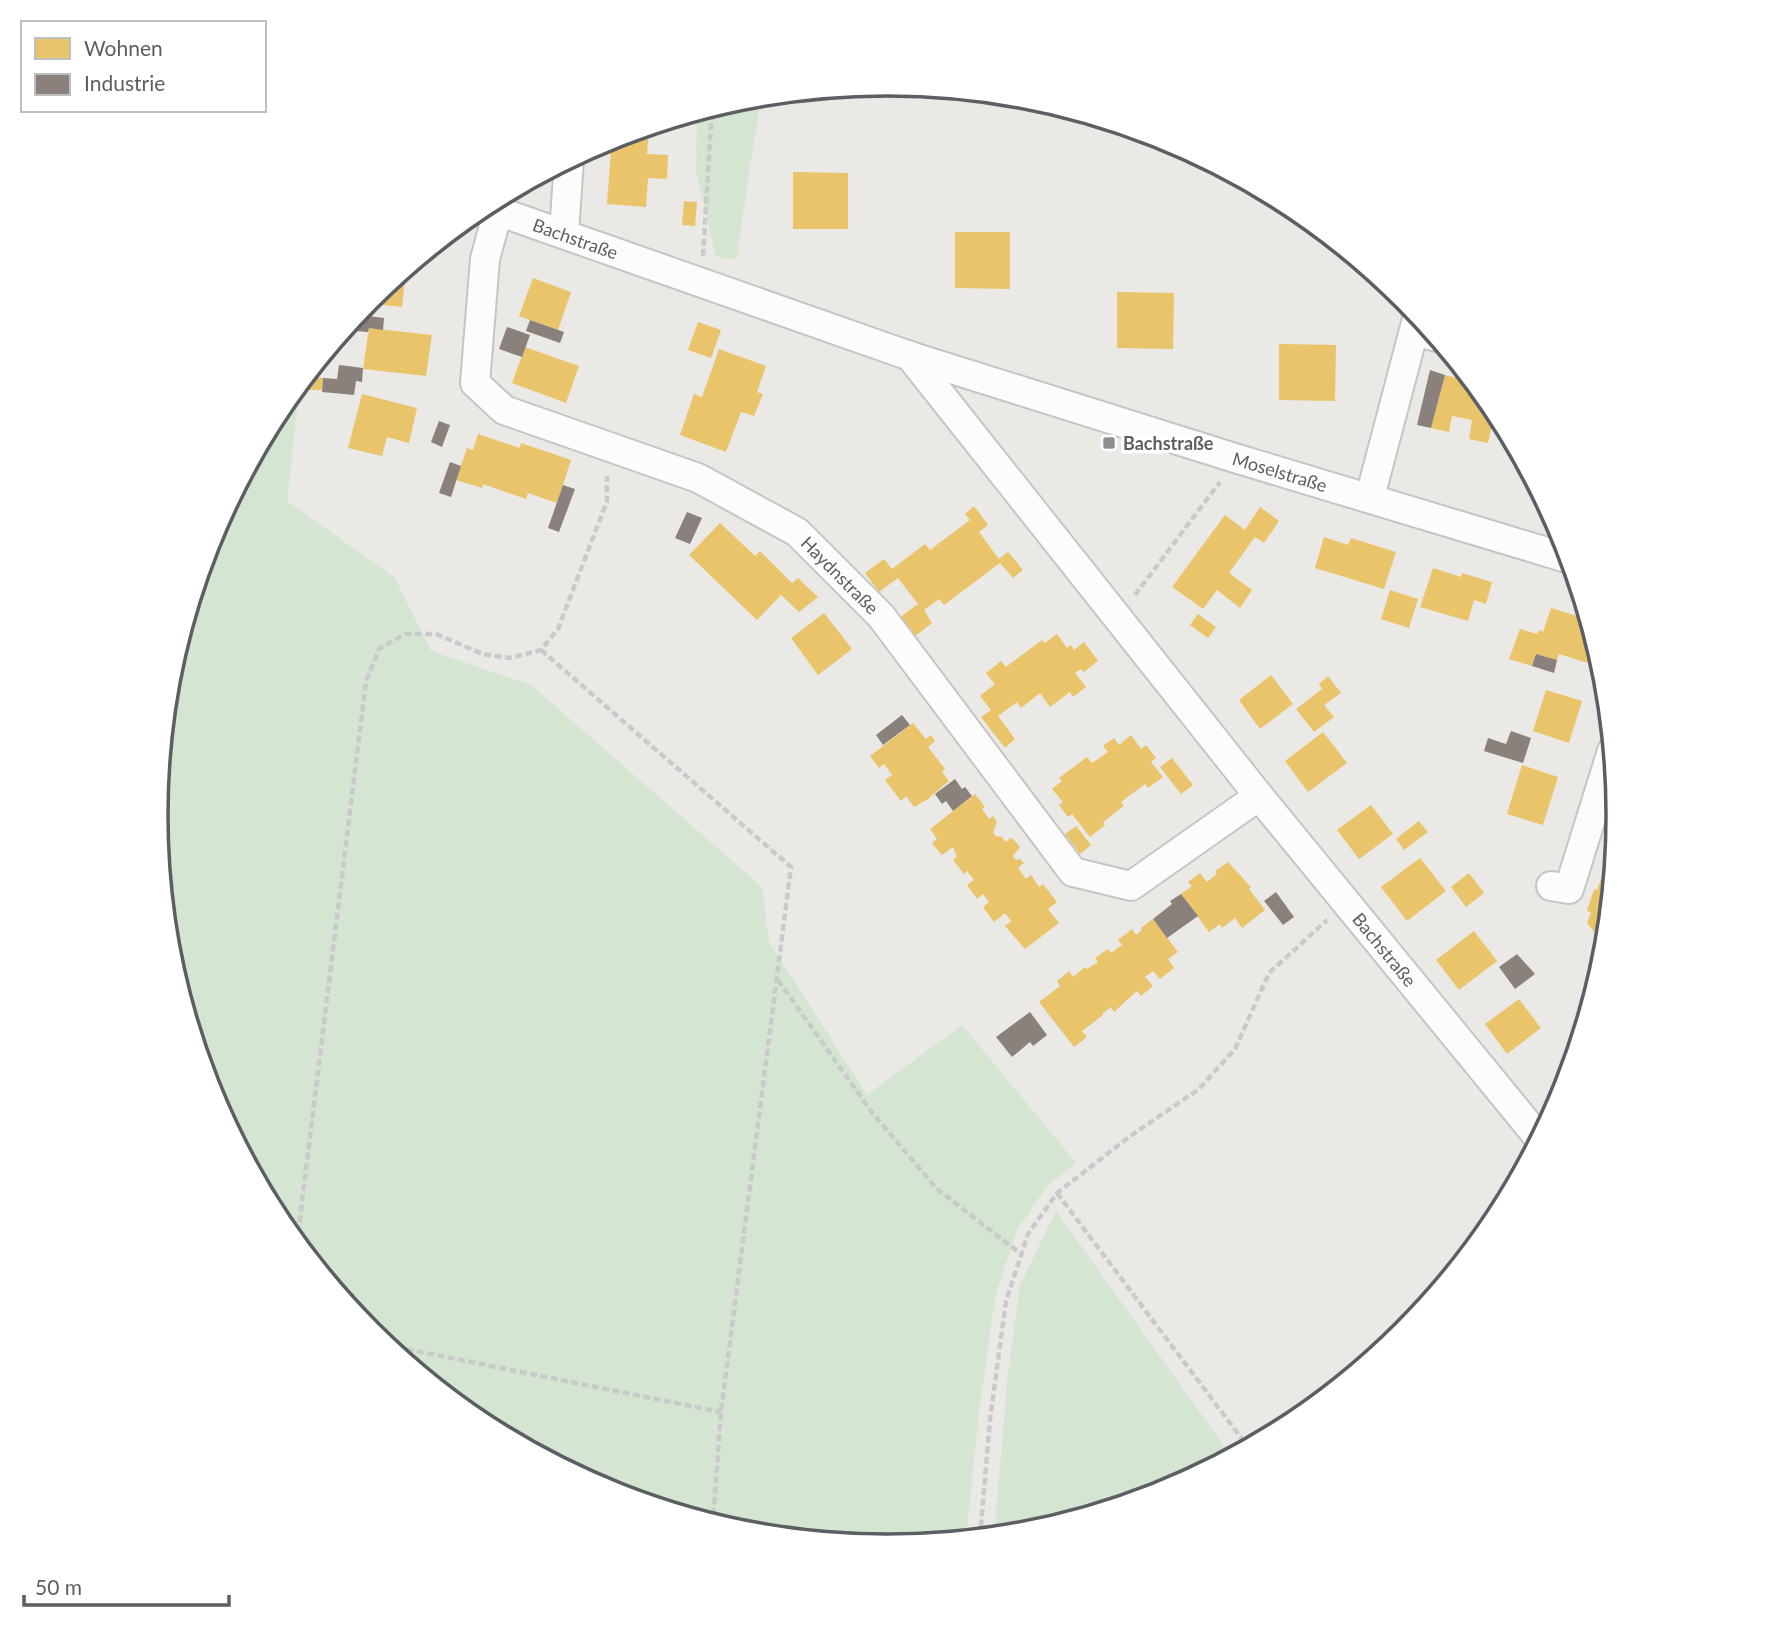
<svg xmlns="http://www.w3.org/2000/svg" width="1774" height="1630" font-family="Lato,sans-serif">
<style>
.green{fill:#d4e5d2}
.homes{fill:#e9c46a}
.industry{fill:#8a817c}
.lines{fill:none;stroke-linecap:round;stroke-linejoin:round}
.service-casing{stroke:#c5c5c5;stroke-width:18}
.minor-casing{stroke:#c5c5c5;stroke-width:32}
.path{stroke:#c8cbc9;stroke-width:4.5;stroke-dasharray:7 3.5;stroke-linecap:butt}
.service{stroke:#fcfcfb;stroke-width:14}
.minor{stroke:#fcfcfb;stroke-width:28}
.poi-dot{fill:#8d8f90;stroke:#fff;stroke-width:2.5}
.labels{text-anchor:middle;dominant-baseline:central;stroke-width:7;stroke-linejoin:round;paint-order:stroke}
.street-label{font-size:18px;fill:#5b5e62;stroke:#fff}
.poi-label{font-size:18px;font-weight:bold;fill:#5b5e62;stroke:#fff;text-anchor:start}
.rim{fill:none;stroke:#5b5e62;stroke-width:3.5}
</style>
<rect width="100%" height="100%" fill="#eae9e5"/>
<g class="green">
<polygon points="761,96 736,260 716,256 696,171 697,112 745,98"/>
<polygon points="300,383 287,501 395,578 431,651 531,685 762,887 769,942 867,1095 962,1025 1076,1163 1047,1186 1017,1230 995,1297 978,1421 966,1538 887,1546 744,1532 607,1490 481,1423 370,1332 279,1221 211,1094 170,957 156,815 170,672 212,535 279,409"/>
<polygon points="1056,1211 1231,1456 1166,1491 1029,1532 994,1535 1008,1374 1020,1285"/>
</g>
<g class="homes">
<polygon points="998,95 1030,98 1036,100 1036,103 998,103"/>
<polygon points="649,127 647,154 668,155 667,179 648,178 646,207 607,204 611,151 608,151 609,139"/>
<polygon points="793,172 848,173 848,229 793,229"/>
<polygon points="684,201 697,202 695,226 682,225"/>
<polygon points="955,232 1010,232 1010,289 955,288"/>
<polygon points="417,260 415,272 406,271 402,307 366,303"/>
<polygon points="533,278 571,292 558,330 519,316"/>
<polygon points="1117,292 1174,293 1173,349 1117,348"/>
<polygon points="698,322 721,330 711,358 688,350"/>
<polygon points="369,328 432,335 426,376 363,369"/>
<polygon points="1279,344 1336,345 1335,401 1279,400"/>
<polygon points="525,347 579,366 566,403 512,383"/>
<polygon points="719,349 766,366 757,392 763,394 754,416 741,412 726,452 680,435 694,394 702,397"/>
<polygon points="1445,375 1473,382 1495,409 1505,429 1492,425 1488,443 1469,439 1472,420 1452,416 1449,432 1431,428"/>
<polygon points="310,377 323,378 322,390 309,390"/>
<polygon points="362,394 417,408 409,443 387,437 382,456 348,448"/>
<polygon points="478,434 520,448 521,443 571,460 557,503 528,493 526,499 483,484 482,488 456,480 467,448 473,450"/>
<polygon points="974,506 988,525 979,532 999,559 1008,552 1023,570 1013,578 1000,563 944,605 939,599 924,610 932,623 914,637 899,618 918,604 898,578 879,592 865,573 884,559 892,569 925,544 930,550 970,520 965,514"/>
<polygon points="1260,507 1279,521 1264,543 1255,537 1229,573 1252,590 1240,608 1217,590 1203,609 1172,587 1225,515 1245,530"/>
<polygon points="720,523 755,556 760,551 792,583 798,578 818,597 799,612 781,595 757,620 689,555"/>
<polygon points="1324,537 1348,545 1351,538 1396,552 1384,589 1315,568"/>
<polygon points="1433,568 1461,577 1462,573 1492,582 1486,604 1474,600 1468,621 1420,607"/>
<polygon points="1390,590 1418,599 1409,628 1381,619"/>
<polygon points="1582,601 1598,652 1594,665 1559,654 1557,660 1536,654 1532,666 1509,659 1520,629 1537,634 1539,630 1543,632 1551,608 1577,616"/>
<polygon points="824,613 852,649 818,675 791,638"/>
<polygon points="1198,614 1216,627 1208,638 1190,625"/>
<polygon points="1057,634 1067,648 1071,645 1074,650 1084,642 1098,661 1084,672 1081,669 1075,673 1086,687 1073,697 1070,692 1050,707 1040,693 1021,708 1017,702 998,716 1015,739 1005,748 981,717 991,710 980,696 995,684 986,673 1001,661 1006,667 1042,640 1045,643"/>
<polygon points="1271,675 1293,704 1260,729 1239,700"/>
<polygon points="1328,676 1341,693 1324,705 1334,717 1314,732 1296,709 1322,689 1319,684"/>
<polygon points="1546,690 1582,701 1569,743 1533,731"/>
<polygon points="913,723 926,739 931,735 935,741 928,747 945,769 942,772 949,781 928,799 914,807 906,796 901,801 885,780 892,775 884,764 879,768 870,756"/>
<polygon points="1323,732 1347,763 1308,792 1285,761"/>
<polygon points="1131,735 1141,749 1146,745 1156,758 1151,762 1163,777 1148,788 1145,784 1121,802 1124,806 1103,822 1105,825 1090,837 1072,814 1068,817 1059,805 1063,802 1052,789 1062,781 1059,778 1087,757 1092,763 1108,752 1103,746 1114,738 1119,745"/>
<polygon points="1172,758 1193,785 1181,794 1160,767"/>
<polygon points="1522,765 1558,777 1543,825 1507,814"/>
<polygon points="975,794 985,807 982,809 989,819 993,816 997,822 993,833 996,836 1002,837 1006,842 1010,838 1013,839 1020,847 1013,856 1016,860 1020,859 1024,863 1018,868 1026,879 1031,875 1039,887 1043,884 1057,902 1048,909 1059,923 1025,949 1005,926 1011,921 1005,913 994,922 983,907 989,902 983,894 977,899 967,885 974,880 967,871 964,874 953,860 957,857 953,847 942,855 932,843 937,839 930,829"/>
<polygon points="1371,805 1393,834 1359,859 1337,830"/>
<polygon points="1419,821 1428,832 1404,850 1396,839"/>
<polygon points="1076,826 1091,845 1080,854 1065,834"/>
<polygon points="1420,858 1446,891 1407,921 1381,887"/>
<polygon points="1228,862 1251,887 1249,889 1265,910 1242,928 1235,918 1222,928 1220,924 1209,932 1181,894 1192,886 1188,882 1200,873 1207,882 1217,874 1215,871"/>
<polygon points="1469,873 1484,893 1466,907 1451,887"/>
<polygon points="1601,879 1611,882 1605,945 1587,923 1591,912 1587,911 1594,889 1597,890"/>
<polygon points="1153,919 1178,952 1168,959 1174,968 1160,979 1153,971 1145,977 1153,986 1141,996 1137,991 1114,1012 1111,1007 1102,1014 1103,1015 1082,1031 1087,1037 1074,1047 1039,1002 1060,986 1057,981 1069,971 1073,977 1085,967 1087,969 1098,962 1095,958 1108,949 1111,953 1122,945 1118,940 1132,929 1136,935 1142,930 1141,928"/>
<polygon points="1474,931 1497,961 1459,990 1436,960"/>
<polygon points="1519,999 1541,1028 1507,1054 1485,1024"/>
</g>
<g class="industry">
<polygon points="361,309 360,315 384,318 383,330 369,328 368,332 355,331 357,314"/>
<polygon points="530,320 564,332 560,343 526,331"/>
<polygon points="507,327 530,335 522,357 499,349"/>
<polygon points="339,365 363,368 362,382 356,381 354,395 322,392 323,378 337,379"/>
<polygon points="1430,370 1445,375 1431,428 1417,425"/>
<polygon points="439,421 450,425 442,447 431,442"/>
<polygon points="450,462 461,466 451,497 439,493"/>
<polygon points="563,485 575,489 559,532 548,528"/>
<polygon points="687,512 702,518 690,544 675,538"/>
<polygon points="1536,654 1557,660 1554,673 1532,666"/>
<polygon points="902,715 910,725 883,745 876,735"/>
<polygon points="1511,731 1531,738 1523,763 1484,751 1488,738 1506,744"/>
<polygon points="955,779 962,789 965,787 972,796 953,811 946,801 942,804 935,794"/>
<polygon points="1276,892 1294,917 1283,925 1264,901"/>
<polygon points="1181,894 1198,916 1167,938 1153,919 1172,904 1170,901"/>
<polygon points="1517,954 1535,974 1515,989 1499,967"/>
<polygon points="1030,1012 1047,1035 1033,1046 1030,1042 1012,1057 996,1037"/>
</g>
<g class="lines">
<g class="service-casing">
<polyline id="service" points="1412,338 1444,346"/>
</g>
<g class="minor-casing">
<g id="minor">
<path id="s1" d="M483 206 910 356 1238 459 1570 559"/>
<path id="s2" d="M498 211 485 259 475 383 504 410 698 478 797 532 881 616 1073 872 1131 886 1259 796"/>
<polyline points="564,233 569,160"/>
<path id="s3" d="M910 356 1259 796 1539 1138"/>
<polyline points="1370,497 1418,315"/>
<polyline points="1551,886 1569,889 1612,751"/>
</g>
</g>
<g class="path">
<polyline points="703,256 712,108"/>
<polyline points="1135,595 1220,482"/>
<polyline points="541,650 791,867 721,1412 713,1522"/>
<polyline points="778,980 871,1111 936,1188 1021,1254"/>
<polyline points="1057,1193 1248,1447"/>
<polyline points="297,1243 366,681 379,649 405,634 436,634 483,654 510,658 541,650 558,629 607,501 607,476"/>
<polyline points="386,1345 721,1412"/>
<polyline points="980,1537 990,1420 1006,1301 1028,1234 1057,1193 1129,1137 1199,1089 1235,1049 1269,973 1327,920"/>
</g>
<use href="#service" class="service"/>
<use href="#minor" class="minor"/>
</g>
<rect class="poi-dot" x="1102" y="436" width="14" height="14" rx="3.5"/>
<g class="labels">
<g class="street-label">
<text stroke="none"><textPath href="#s1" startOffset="98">Bachstraße</textPath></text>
<text stroke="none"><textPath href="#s1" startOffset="840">Moselstraße</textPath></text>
<text stroke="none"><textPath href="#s2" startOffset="593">Haydnstraße</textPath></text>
<text stroke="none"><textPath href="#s3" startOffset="760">Bachstraße</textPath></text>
</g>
<g class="poi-label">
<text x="1123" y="443">Bachstraße</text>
</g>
</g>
<path d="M0 0H1774V1630H0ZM168 815a719 719 0 1 1 1438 0a719 719 0 1 1-1438 0Z" fill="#fff" fill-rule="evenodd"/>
<path class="rim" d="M168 815a719 719 0 1 1 1438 0a719 719 0 1 1-1438 0Z"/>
<rect x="21" y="21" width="245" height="91" fill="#ffffff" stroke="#bdbfc0" stroke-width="2"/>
<rect x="35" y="38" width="35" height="21" fill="#e9c46a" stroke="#bdbfc0" stroke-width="2"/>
<text x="84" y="56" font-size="21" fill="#5b5e62">Wohnen</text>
<rect x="35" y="74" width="35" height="21" fill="#8a817c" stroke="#bdbfc0" stroke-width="2"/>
<text x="84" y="91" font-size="21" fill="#5b5e62">Industrie</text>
<path d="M24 1595v10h205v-10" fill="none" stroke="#5b5e62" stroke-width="3.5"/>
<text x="35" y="1595" font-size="21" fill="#5b5e62" stroke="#ffffff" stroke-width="5" paint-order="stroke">50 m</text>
</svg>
